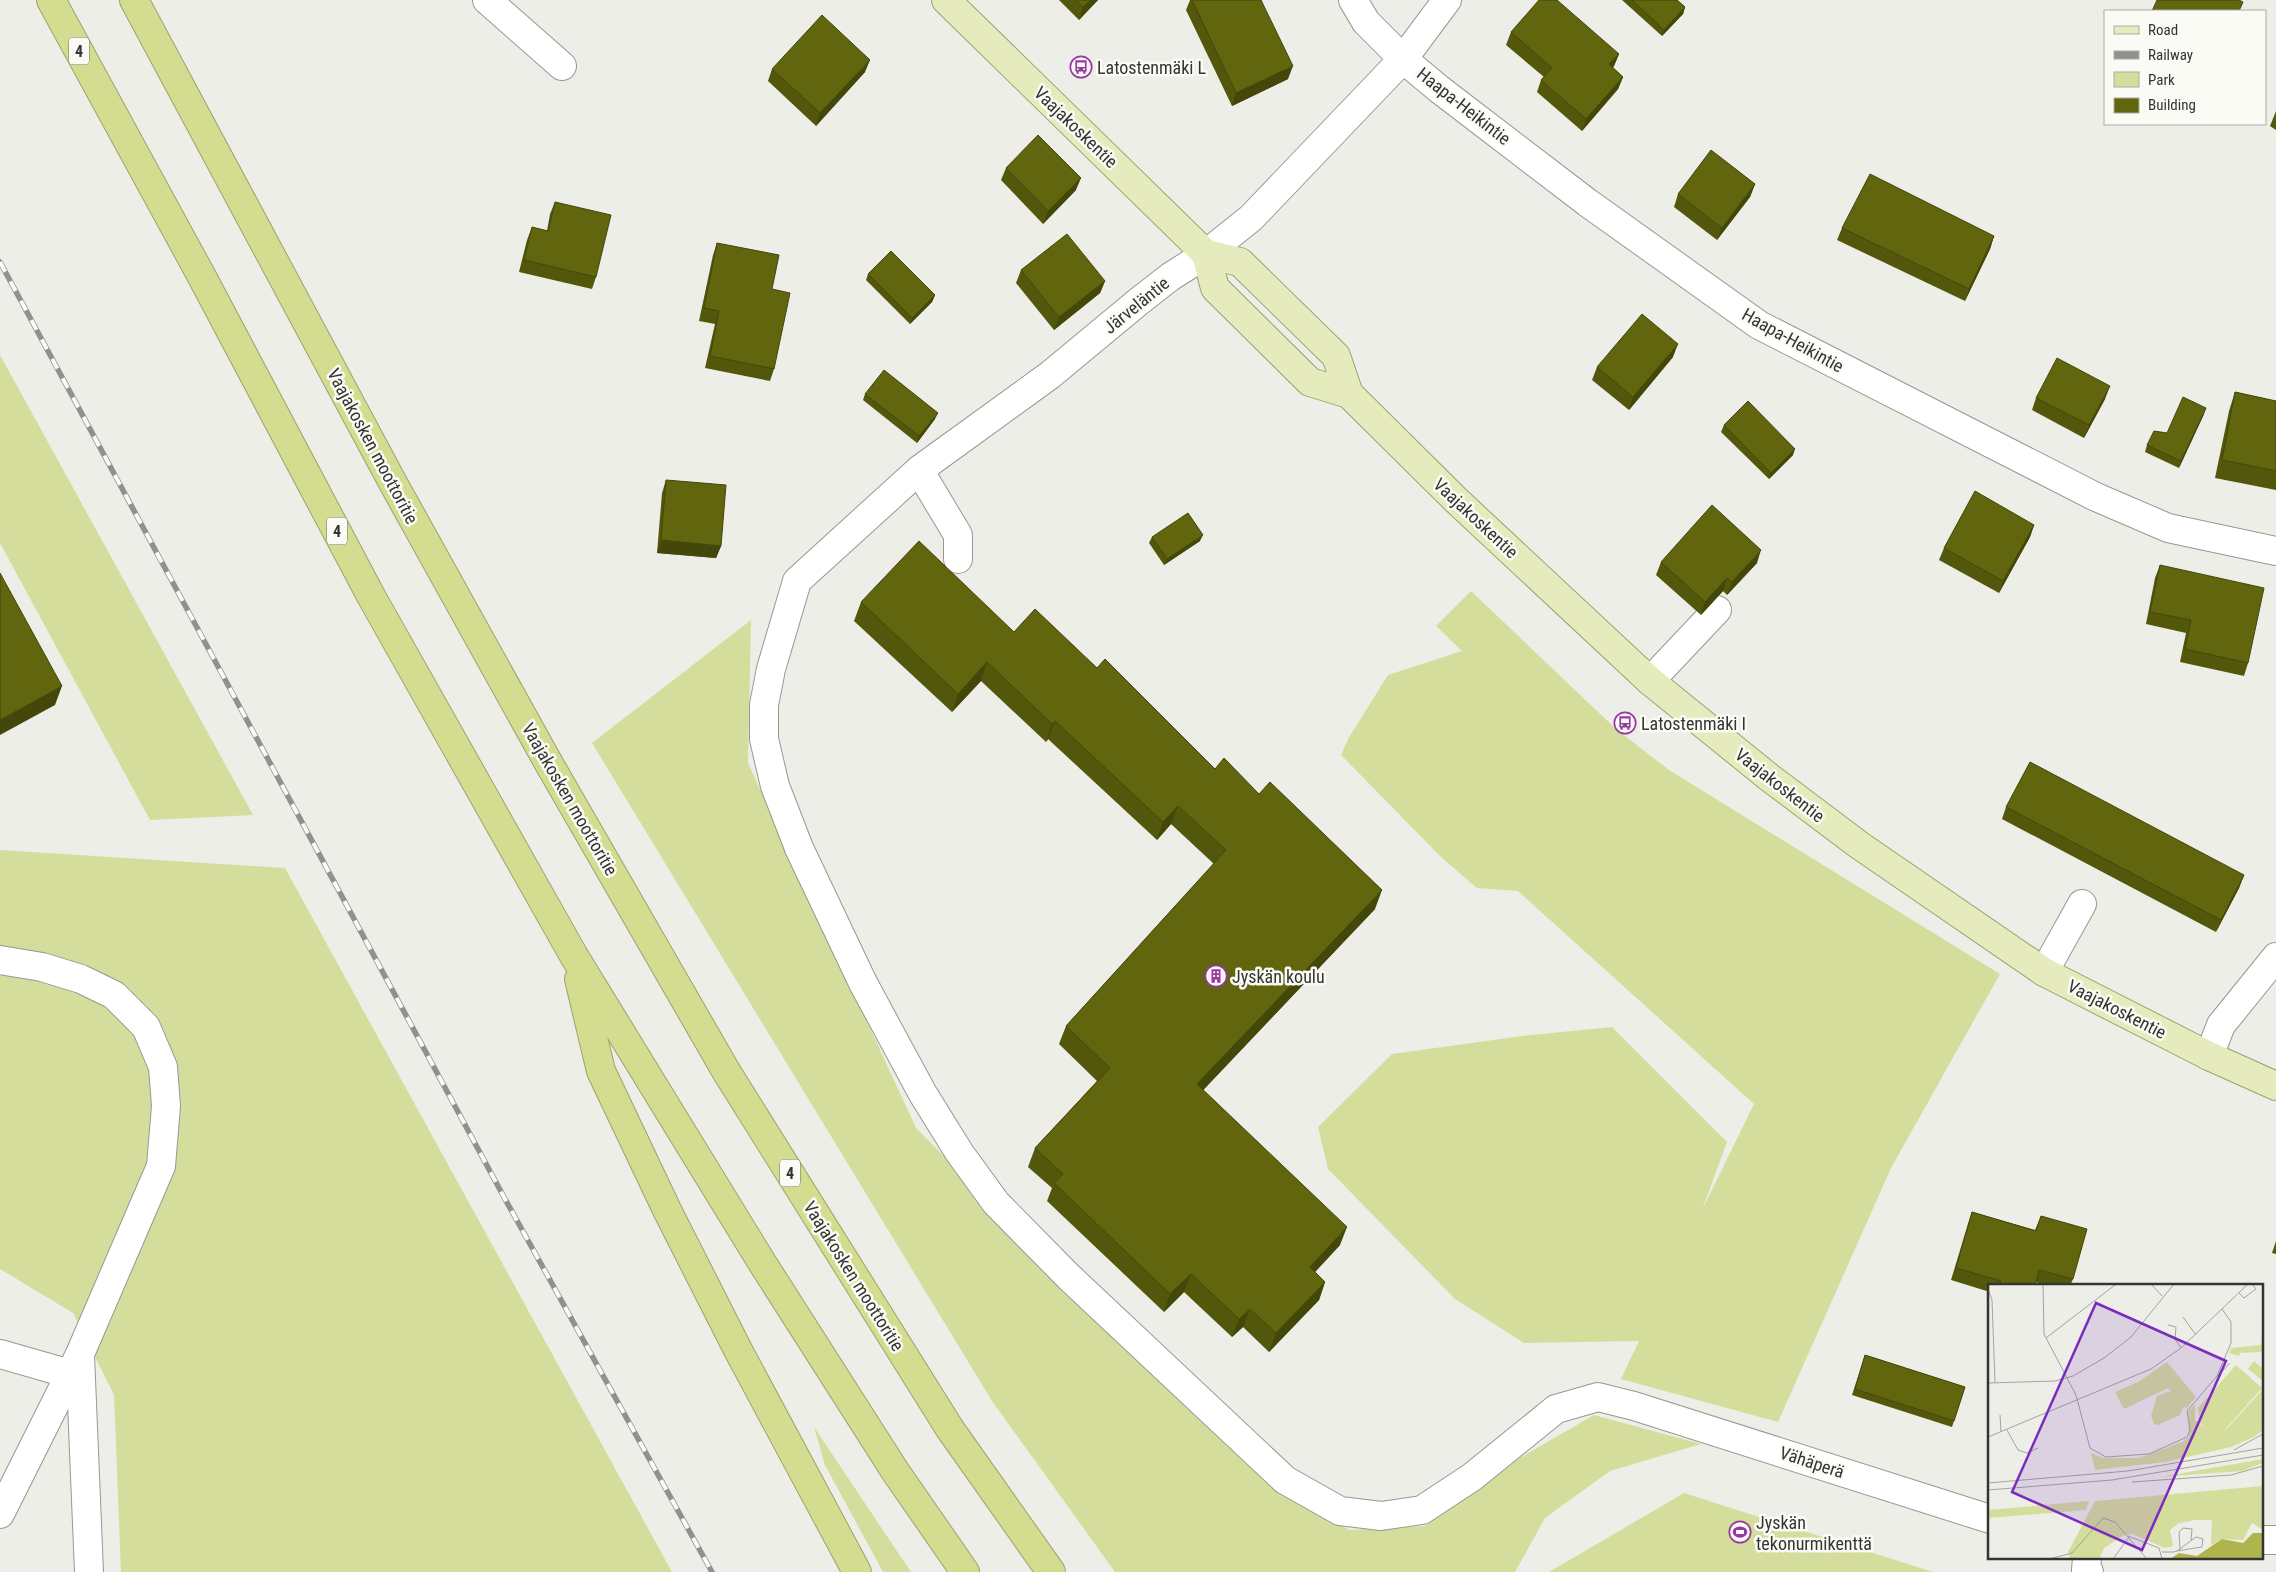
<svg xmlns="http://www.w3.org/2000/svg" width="2276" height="1572" font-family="'Roboto Condensed',sans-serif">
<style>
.green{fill:#d5dd9d}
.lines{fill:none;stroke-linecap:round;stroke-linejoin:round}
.minor-casing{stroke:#979892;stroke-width:30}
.major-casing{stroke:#9ca26e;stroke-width:30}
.highway-casing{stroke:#9ca26e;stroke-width:30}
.minor{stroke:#fff;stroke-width:28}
.major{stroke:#e5ebbc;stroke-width:28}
.highway{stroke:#d4dd8f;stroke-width:28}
.rail-casing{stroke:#90918c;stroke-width:5.5}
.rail{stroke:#fafbf5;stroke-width:4;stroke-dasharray:11;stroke-linecap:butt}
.wall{fill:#53570c}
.shaded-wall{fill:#43470a}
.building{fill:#60650e;stroke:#43470a}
.labels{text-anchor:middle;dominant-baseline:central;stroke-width:5;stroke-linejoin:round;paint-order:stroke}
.shield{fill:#fafbf5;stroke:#6f706c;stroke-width:1}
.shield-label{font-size:16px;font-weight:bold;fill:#343532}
.poi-label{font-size:18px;fill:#343532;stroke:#fafbf5;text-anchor:start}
.street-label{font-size:18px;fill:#343532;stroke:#fafbf5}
.inset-road{fill:none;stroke:#a3a49f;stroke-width:1}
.view{fill:#7b2cbf;fill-opacity:0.15;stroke:#7b2cbf;stroke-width:2.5}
.inset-edge{fill:none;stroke:#343532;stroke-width:2.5}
</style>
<rect width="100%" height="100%" fill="#edeee7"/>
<g class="green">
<polygon points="0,355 253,815 150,820 0,543"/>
<polygon points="1471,591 1616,729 1669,770 2000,974 1891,1168 1778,1422 1621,1379 1639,1341 1524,1343 1455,1299 1328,1169 1318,1127 1392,1054 1522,1036 1612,1027 1727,1142 1702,1210 1754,1104 1518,891 1477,888 1442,858 1341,755 1348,739 1388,675 1462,651 1436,626"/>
<polygon points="751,620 748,763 916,1128 1266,1480 1349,1530 1424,1526 1516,1460 1594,1415 1701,1444 1610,1471 1545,1518 1515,1572 1115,1572 992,1401 592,743"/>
<polygon points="0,850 285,868 672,1572 121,1572 114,1395 73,1313 0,1269"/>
<polygon points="814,1427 911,1572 883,1572 825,1465"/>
<polygon points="1684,1493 1933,1572 1549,1572"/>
</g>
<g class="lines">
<g class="minor-casing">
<g id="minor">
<polyline points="487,0 562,66"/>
<polyline points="1353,0 1366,22 1403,59 1439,89 1588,203 1759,325 2096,497 2168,528 2276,551"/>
<polyline points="1447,0 1403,59 1251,218 1206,254 1170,277 1138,302 1050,375 919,470 797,581 771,669 764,705 764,739 775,786 799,848 863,983 923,1094 959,1152 996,1203 1069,1277 1285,1480 1340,1511 1381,1516 1422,1510 1472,1477 1556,1409 1598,1397 1634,1406 1990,1519"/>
<polyline points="919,470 958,535 958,559"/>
<polyline points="1650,681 1717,610"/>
<polyline points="0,960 42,967 81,979 114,995 146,1027 163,1067 166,1106 161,1166 80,1354 0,1514"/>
<polyline points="2044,972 2082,904"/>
<polyline points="2209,1056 2221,1025 2276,957"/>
<polyline points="0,1354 70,1374"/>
<polyline points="80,1355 89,1572"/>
<polyline points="2262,1540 2276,1540"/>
<polyline points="2087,1558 2086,1570 2089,1572"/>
</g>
</g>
<g class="major-casing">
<g id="major">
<polyline points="946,0 1206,254 1240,262 1336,356 1349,394 1456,500 1650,681 1770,778 1859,845 2044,972 2209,1056 2276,1086"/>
<polyline points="1206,254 1215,288 1310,382 1349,394"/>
</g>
</g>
<g class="highway-casing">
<g id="highway">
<polyline points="51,0 201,275 371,596 574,956 761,1261 895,1471 965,1572"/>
<polyline points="134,0 393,483 548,762 726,1071 950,1429 1051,1572"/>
<polyline points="579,979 601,1071 667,1210 738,1350 857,1572"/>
</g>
</g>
<use href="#minor" class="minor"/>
<use href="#major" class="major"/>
<use href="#highway" class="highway"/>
<g class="rail-casing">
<polyline id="rail" points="0,262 505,1199 712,1572"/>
</g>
<use href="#rail" class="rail"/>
</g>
<g class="wall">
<polygon points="1059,0 1098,0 1079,20"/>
<polygon points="1190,0 1261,0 1288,79 1232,106 1186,10"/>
<polygon points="1622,0 1677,0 1685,7 1683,14 1662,36"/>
<polygon points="1511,32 1619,54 1613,68 1623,77 1618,89 1582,131 1537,92 1541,80 1544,77 1506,45"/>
<polygon points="772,69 865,72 816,126 768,81"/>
<polygon points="2276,111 2276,130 2270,126"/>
<polygon points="1006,168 1076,190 1043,224 1001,180"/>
<polygon points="1755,184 1750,197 1717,240 1674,207 1678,194"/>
<polygon points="555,202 596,277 592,289 519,272 527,240 532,227 547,231 550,214"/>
<polygon points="1842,228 1994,236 1990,249 1965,301 1837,240"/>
<polygon points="717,243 772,289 774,369 770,381 705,368 715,324 699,321 713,255"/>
<polygon points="1021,270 1105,281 1100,293 1054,330 1016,283"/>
<polygon points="868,274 935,295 932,302 910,324 866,280"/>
<polygon points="1673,357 1629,410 1592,380 1597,367"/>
<polygon points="2235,392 2276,401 2276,490 2215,478 2229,411"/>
<polygon points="865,394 935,419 917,443 863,400"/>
<polygon points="2036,398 2105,399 2084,438 2032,410"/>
<polygon points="2204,414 2179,468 2145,452 2147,445"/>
<polygon points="1724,425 1793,455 1769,479 1721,432"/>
<polygon points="666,480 721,546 716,558 657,553 662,493"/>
<polygon points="2034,525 2030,537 1999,593 1939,560 1944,548"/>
<polygon points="1152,537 1200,541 1164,565 1149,543"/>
<polygon points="1661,562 1757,563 1727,595 1723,591 1701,615 1656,575"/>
<polygon points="2160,565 2248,663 2244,676 2180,662 2186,633 2146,624 2155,578"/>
<polygon points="861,602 1014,632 1097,668 1215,769 1259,794 1375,909 1203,1090 1340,1245 1315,1272 1325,1282 1319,1300 1269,1352 1243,1327 1232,1337 1184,1292 1164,1312 1047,1201 1052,1188 1028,1167 1035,1148 1097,1081 1059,1044 1066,1026 1214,864 1171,824 1157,840 1048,739 1046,742 981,681 952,712 854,621"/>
<polygon points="2006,807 2244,875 2239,888 2216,932 2002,819"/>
<polygon points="1972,1212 2035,1230 2041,1216 2073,1279 2070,1286 2047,1286 2036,1282 2035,1286 1990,1286 1990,1292 1951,1280 1968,1224"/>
<polygon points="2276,1241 2276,1254 2272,1253"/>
<polygon points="1865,1355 1965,1387 1952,1427 1852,1395"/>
</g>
<g class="shaded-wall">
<polygon points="1091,0 1098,0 1079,20 1083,7"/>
<polygon points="1685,7 1683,14 1662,36 1664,30"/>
<polygon points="1619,54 1614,66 1605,77 1609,64"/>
<polygon points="870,60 865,72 816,126 820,113"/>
<polygon points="1293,66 1288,79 1232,106 1236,93"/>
<polygon points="1623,77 1618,89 1582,131 1586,119"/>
<polygon points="1081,178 1076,190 1043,224 1048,211"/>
<polygon points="1755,184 1750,197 1717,240 1722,228"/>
<polygon points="1994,236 1990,249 1965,301 1969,289"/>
<polygon points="1105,281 1100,293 1054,330 1059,317"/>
<polygon points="935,295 932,302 910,324 912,318"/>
<polygon points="1678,344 1673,357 1629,410 1633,397"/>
<polygon points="2110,386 2105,399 2084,438 2089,425"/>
<polygon points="2206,408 2204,414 2179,468 2181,461"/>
<polygon points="938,413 935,419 917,443 919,436"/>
<polygon points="1795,449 1793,455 1769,479 1771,473"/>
<polygon points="2034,525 2030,537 1999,593 2003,581"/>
<polygon points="1203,535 1200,541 1164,565 1167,559"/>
<polygon points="661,540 721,546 716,558 657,553"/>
<polygon points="1761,550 1757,563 1727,595 1732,582"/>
<polygon points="1727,578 1723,591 1701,615 1705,602"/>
<polygon points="987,662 981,681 952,712 958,694"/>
<polygon points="62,686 55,705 0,735 0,720"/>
<polygon points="1055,721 1048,739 1046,742 1052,724"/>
<polygon points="1178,806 1171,824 1157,840 1163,822"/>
<polygon points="2244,875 2239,888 2216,932 2221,920"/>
<polygon points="1382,890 1375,909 1191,1103 1197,1084"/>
<polygon points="1347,1227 1340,1245 1303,1285 1310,1267"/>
<polygon points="1191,1274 1184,1292 1164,1312 1170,1294"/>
<polygon points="1325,1282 1319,1300 1269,1352 1276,1333"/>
<polygon points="1250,1309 1243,1327 1232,1337 1239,1319"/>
</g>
<g class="building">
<polygon points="1076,0 1091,0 1083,7"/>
<polygon points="1192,0 1261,0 1293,66 1236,93"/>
<polygon points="1539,0 1557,0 1619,54 1609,64 1623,77 1586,119 1541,80 1552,68 1511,32"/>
<polygon points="1632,0 1677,0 1685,7 1664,30"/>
<polygon points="2157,0 2239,0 2243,2 2239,11 2152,11"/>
<polygon points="822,15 870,60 820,113 772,69"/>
<polygon points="1038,135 1081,178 1048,211 1006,168"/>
<polygon points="1711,150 1755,184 1722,228 1678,194"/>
<polygon points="1870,174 1994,236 1969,289 1842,228"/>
<polygon points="555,202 611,215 596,277 524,260 532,227 548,231"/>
<polygon points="1067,234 1105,281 1059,317 1021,270"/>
<polygon points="717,243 779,255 772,289 790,293 774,369 710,356 719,311 704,308"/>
<polygon points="891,251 935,295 912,318 868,274"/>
<polygon points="1642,314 1678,344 1633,397 1597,367"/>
<polygon points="2057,358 2110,386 2089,425 2036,398"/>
<polygon points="884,370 938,413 919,436 865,394"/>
<polygon points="2235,392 2276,401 2276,471 2222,460"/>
<polygon points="2183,397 2206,408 2181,461 2147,445 2154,431 2167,433"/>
<polygon points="1748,401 1795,449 1771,473 1724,425"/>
<polygon points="666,480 726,485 721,546 661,540"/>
<polygon points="1975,491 2034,525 2003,581 1944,548"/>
<polygon points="1712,505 1761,550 1732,582 1727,578 1705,602 1661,562"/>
<polygon points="1188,513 1203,535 1167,559 1152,537"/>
<polygon points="919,541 1014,632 1035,609 1097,668 1105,659 1215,769 1224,758 1259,794 1270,782 1382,890 1197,1084 1347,1227 1310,1267 1325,1282 1276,1333 1250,1309 1239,1319 1191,1274 1170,1294 1054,1183 1063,1174 1035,1148 1110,1068 1066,1026 1226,850 1178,806 1163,822 1055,721 1052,724 987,662 958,694 861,602"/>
<polygon points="2160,565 2264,588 2248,663 2185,649 2191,620 2150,612"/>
<polygon points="0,573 62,686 0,720"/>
<polygon points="2030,762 2244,875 2221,920 2006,807"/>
<polygon points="1972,1212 2036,1231 2041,1216 2087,1229 2073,1279 2039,1270 2035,1286 1999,1286 2001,1281 1956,1268"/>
<polygon points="1865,1355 1965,1387 1954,1421 1855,1389"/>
</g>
<defs>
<g id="bus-ring" transform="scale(1.125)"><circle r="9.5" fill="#fafbf5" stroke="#9739a2" stroke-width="1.5"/><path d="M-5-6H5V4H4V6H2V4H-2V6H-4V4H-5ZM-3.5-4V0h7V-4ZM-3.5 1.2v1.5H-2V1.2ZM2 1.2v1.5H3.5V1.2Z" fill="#9739a2"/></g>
<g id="building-ring" transform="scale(1.125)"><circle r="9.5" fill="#fafbf5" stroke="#9739a2" stroke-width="1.5"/><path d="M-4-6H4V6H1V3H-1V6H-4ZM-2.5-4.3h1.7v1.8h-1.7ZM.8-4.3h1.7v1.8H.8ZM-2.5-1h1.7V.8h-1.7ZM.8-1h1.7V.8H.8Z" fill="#9739a2"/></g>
<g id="stadium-ring" transform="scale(1.125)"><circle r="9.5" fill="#fafbf5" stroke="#9739a2" stroke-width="1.5"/><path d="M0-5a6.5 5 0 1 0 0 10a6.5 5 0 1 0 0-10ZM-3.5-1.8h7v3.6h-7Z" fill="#9739a2"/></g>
</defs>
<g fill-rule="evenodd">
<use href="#bus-ring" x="1081" y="67"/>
<use href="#bus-ring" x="1625" y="723"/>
<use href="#building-ring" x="1216" y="976"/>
<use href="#stadium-ring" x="1740" y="1532"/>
</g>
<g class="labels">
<g class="shield">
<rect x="69" y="37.5" width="20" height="27" rx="4"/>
<rect x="327" y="517.5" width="20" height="27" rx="4"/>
<rect x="780" y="1159.5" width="20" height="27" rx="4"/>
</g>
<g class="shield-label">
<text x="79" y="51">4</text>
<text x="337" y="531">4</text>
<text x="790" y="1173">4</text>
</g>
<g class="poi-label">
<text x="1097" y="67">Latostenmäki L</text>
<text x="1641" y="723">Latostenmäki I</text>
<text x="1232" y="976">Jyskän koulu</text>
<text x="1756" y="1522">Jyskän<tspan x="1756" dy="21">tekonurmikenttä</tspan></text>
</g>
<g class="street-label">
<text transform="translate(1464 106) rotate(38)">Haapa-Heikintie</text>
<text transform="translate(1076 127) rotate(44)">Vaajakoskentie</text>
<text transform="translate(1136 305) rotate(-39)">Järveläntie</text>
<text transform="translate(1793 340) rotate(29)">Haapa-Heikintie</text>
<text transform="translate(373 446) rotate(62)">Vaajakosken moottoritie</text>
<text transform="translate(1476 518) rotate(43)">Vaajakoskentie</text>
<text transform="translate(1780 785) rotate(38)">Vaajakoskentie</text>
<text transform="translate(570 799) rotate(60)">Vaajakosken moottoritie</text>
<text transform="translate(2117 1009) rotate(27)">Vaajakoskentie</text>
<text transform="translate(854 1276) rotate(58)">Vaajakosken moottoritie</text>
<text transform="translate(1812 1462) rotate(18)">Vähäperä</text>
</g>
</g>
<g transform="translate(1988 1284)">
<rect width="275" height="275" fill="#edeee7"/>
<path d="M275 47V68L252 69 251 72 241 69 243 64 273 61ZM266 77 275 85V97L260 85ZM179 78 208 113 198 125 196 122 192 131 170 141 166 140 163 132 169 112 183 107 180 104 136 125 127 108 150 98ZM248 81 274 104 236 147 220 145 237 147 275 105V146L266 153 243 163 177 178 107 186 103 169 115 174H151L194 158 201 153 200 128 207 120V136L216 144 212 139 210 124ZM275 175V179L254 187 172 193ZM275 202V246L264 239 255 256 234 255 223 261 224 236H207L191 239 182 246 185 262 177 264 144 250 136 251 116 264 111 275H82L80 268 107 217ZM101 217 98 226 0 234V226Z" fill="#d5dd9d"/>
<path d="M265 249H275V275H182L191 269 209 272 234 255 255 259Z" fill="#adb54c"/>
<path class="inset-road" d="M55 0 56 50 88 111 102 164 118 173 161 170 199 153 202 146 199 127 229 92 243 59V38L234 25M163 0 174 12M0 5 4 16 7 98M251 9 256 14 268 5 264 0M195 33 208 51M180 41 188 43 187 55 193 64M58 54 127 1M230 92 242 79M0 99 67 97 85 92 116 74 143 53 186 0M12 131 13 148M19 146 30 166 39 169 50 164M0 153 163 85 193 64 260 0M246 166 275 150M144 198 243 191 275 182M0 199 140 187 275 164M0 206 124 196 275 171M140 252 171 264 174 275M192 266 191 248 195 244 204 245 203 256M174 268H186L189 267 207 264 214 263 215 255 208 253 189 267M61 275 84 269 115 234 127 238 159 275M125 275 141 253"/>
<path class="view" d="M108 19 238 77 154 266 24 208Z"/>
<rect width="275" height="275" class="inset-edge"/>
</g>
<rect x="2104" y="10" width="162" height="115" fill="#fafbf5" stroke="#abaca7"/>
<rect x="2114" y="26" width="25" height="8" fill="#e5ebbc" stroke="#abaca7"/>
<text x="2148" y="35" font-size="15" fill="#343532">Road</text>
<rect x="2114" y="51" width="25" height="8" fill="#90918c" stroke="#abaca7"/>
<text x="2148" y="60" font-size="15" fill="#343532">Railway</text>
<rect x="2114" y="72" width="25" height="15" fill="#d5dd9d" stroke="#abaca7"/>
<text x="2148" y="85" font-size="15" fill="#343532">Park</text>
<rect x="2114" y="98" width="25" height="15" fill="#60650e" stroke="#abaca7"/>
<text x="2148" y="110" font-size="15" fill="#343532">Building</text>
</svg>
